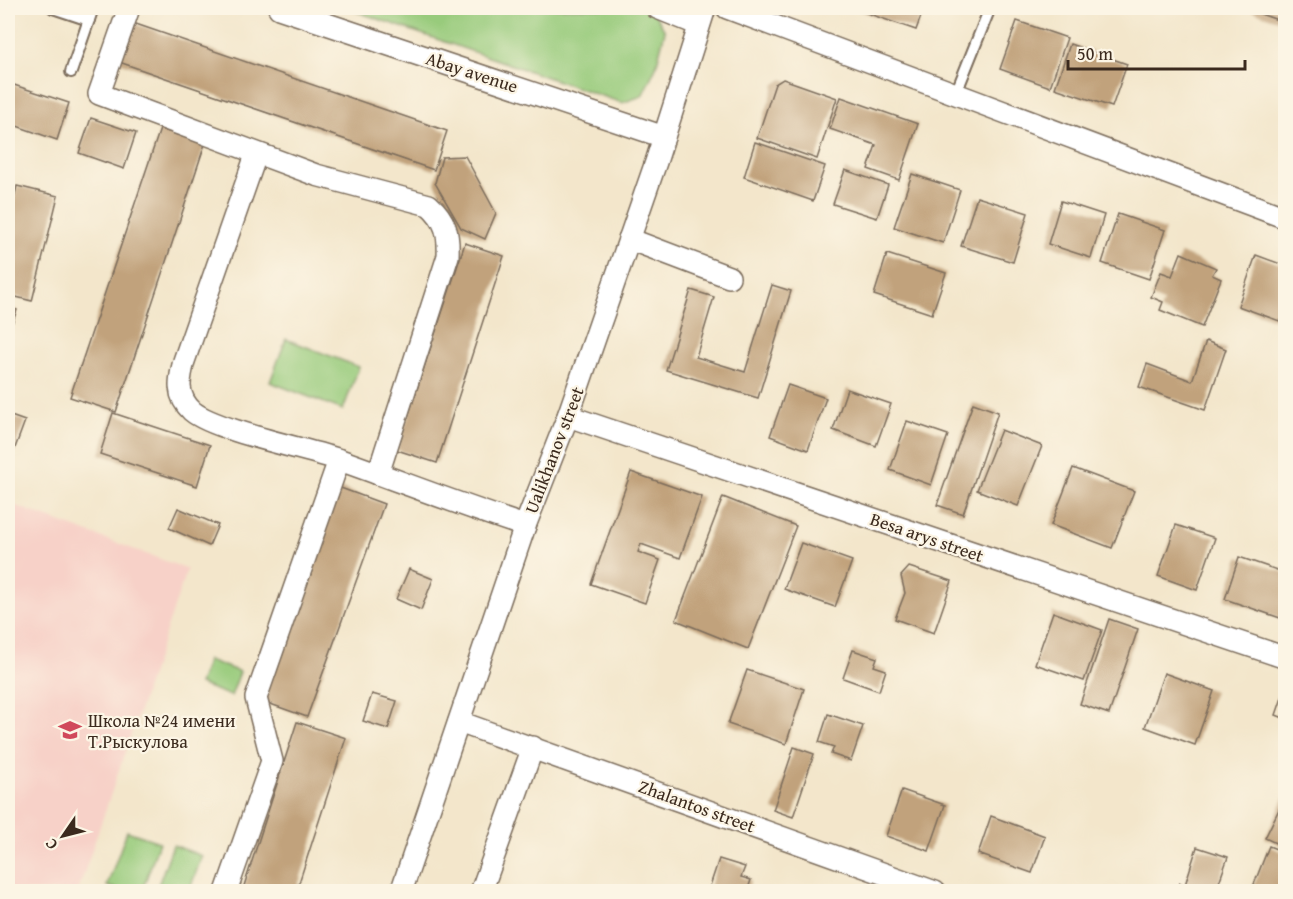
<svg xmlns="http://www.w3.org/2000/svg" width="1293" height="899" font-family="'Gentium Book Plus',serif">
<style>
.built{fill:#f7d1c8}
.green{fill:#98cb7c;stroke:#6a7a4d;stroke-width:1.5}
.building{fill:#c1a27b}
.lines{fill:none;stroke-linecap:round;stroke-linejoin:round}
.service-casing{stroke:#7b6c5b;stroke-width:14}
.minor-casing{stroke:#7b6c5b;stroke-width:24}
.service{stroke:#fff;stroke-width:10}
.minor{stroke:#fff;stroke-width:21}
.labels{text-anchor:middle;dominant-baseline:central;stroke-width:4.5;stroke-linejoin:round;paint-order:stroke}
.street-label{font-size:18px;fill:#3b2a1e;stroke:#fcf5e5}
.poi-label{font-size:18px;fill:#3b2a1e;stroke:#fcf5e5;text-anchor:start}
</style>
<rect width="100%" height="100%" fill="#fcf5e5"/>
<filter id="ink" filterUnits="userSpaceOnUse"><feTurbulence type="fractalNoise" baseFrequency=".0167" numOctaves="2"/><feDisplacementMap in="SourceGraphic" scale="12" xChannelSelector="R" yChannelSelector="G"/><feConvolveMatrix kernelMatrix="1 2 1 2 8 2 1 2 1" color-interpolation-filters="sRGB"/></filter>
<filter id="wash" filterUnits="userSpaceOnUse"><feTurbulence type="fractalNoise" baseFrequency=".008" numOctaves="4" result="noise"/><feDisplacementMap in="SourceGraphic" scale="24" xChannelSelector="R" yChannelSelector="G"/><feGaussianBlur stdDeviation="1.35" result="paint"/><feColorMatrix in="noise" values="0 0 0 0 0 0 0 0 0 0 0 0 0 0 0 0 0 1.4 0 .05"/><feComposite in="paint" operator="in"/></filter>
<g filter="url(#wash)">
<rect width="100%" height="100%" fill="#f3e6cb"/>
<polygon class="built" points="8,503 187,569 78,891 8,891"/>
<g class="green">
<polygon points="346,8 651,8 665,31 656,67 642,96 622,103"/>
<polygon points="286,339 359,367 343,410 270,382"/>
<polygon points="208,660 240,672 231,696 199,684"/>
<polygon points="127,831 159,842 142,891 122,891 107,886"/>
<polygon points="173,845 202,856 189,891 156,891"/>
</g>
<g id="blocks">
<g class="building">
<polygon points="852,8 924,8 916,30"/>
<polygon points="1254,8 1286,8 1286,23 1252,11"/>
<polygon points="1017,21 1067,38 1050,87 1000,69"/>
<polygon points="133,23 447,131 434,170 119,62"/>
<polygon points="1070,44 1127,64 1112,107 1055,88"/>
<polygon points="783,79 837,98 817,159 757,138 775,84"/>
<polygon points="11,84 69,103 57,140 8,123 8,95"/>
<polygon points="841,97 918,124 899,180 868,169 876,145 830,129"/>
<polygon points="91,118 136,133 124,169 79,153"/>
<polygon points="160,129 205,144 116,412 70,397"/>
<polygon points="755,142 825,166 813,201 744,177"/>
<polygon points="465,156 496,213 485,239 461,228 435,183 442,157"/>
<polygon points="845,170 888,185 877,218 833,204"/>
<polygon points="912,174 960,190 943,243 894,227"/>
<polygon points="17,186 58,196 32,301 8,295 8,223"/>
<polygon points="977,197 1028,213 1013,262 961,246"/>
<polygon points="1061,201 1104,215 1091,258 1048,244"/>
<polygon points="1118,214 1165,230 1149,279 1102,263"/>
<polygon points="465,243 504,256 437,463 397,450"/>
<polygon points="1181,253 1216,268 1212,275 1221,279 1202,327 1160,310 1163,302 1151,297 1161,272 1172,276"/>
<polygon points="887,254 946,273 932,314 874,295"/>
<polygon points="1256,255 1286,266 1285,323 1238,306"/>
<polygon points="772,285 791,291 758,398 666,370 691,290 714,297 696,357 745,372"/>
<polygon points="8,307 17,310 8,335"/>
<polygon points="1206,341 1226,349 1205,410 1139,387 1147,364 1192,381"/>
<polygon points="788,385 826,398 808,450 770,436"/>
<polygon points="847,389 891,404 876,446 833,430"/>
<polygon points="973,403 998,412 963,514 937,505"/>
<polygon points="113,413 210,445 197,486 100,454"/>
<polygon points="8,415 25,421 8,467"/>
<polygon points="907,421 948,435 931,485 890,470"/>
<polygon points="1001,430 1042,446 1018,506 977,490"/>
<polygon points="1073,468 1134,491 1112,548 1051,525"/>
<polygon points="631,472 702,497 680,558 641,544 638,552 660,560 645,603 591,584"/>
<polygon points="338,487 384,504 307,717 262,701"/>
<polygon points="723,497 796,526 748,649 676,620"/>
<polygon points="178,508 218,525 209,546 169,528"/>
<polygon points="1176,525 1215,538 1197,590 1158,576"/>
<polygon points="801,543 852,561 835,607 784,589"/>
<polygon points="1239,557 1286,573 1286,620 1225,599"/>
<polygon points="909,567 952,581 934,633 895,619 905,593 901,576"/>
<polygon points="409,569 433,579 421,610 396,599"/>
<polygon points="1053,612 1102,630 1084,681 1035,664"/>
<polygon points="1109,619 1138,629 1109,714 1080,704"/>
<polygon points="853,650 877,658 874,666 886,670 879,691 843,678"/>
<polygon points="747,670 804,689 786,744 728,724"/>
<polygon points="1164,673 1214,691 1195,745 1145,727"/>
<polygon points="1285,689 1286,689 1286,719 1276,715"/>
<polygon points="372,694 397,701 388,729 363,721"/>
<polygon points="828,714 863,726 851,761 831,754 834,747 819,742"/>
<polygon points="297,722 346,738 296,892 242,892"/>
<polygon points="794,747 814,754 793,817 773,810"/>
<polygon points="902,790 945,805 929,851 886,836"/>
<polygon points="1286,795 1286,848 1265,838"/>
<polygon points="991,816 1045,836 1032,873 978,854"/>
<polygon points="1269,846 1286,853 1286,892 1251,892"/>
<polygon points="1197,847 1228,857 1217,888 1227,892 1178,892 1180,883 1185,885"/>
<polygon points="719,859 745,867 741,877 751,880 747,892 708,892"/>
</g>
</g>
</g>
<g filter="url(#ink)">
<use href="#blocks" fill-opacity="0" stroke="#7b6c5b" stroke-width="1.5"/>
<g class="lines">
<g class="service-casing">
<g id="service">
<polyline points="53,8 89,20"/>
<polyline points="71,72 93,8"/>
<polyline points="956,93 990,8"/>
</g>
</g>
<g class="minor-casing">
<g id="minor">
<path d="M129 8 99 94 316 175 429 205C446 220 449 234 448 256L378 474"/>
<polyline points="279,8 664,137"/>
<polyline points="657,8 699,25"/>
<polyline points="727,8 1286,218"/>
<path d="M256 155 184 361C179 380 176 396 192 411 214 430 307 449 340 460 402 482 463 506 525 526"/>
<polyline points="629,239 729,277"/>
<polyline points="568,416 1286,658"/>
<polyline points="459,722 935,892"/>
<polyline points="226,892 272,761 256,698 339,460"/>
<polyline points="401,892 525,526 568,416 656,162 705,8"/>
<polyline points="481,892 533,747"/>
</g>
</g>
<use href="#service" class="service"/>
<use href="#minor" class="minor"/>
</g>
</g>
<defs>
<g id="school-bare" transform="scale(1.8)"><path d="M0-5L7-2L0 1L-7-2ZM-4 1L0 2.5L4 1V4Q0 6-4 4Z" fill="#d1495b" stroke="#fcf5e5" stroke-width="2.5" paint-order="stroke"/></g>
</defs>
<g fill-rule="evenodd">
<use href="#school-bare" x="70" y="730"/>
</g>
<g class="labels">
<g class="street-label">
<text transform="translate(472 72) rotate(18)">Abay avenue</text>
<text transform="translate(554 450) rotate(-69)">Ualikhanov street</text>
<text transform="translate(927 537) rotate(19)">Besa arys street</text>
<text transform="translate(697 806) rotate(20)">Zhalantos street</text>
</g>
<g class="poi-label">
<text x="88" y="720">Школа №24 имени<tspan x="88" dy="21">Т.Рыскулова</tspan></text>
</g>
</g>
<rect width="1293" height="899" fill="none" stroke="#fcf5e5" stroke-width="30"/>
<g transform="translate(63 836) rotate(235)" stroke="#fcf5e5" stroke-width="4.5" paint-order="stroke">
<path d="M0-4.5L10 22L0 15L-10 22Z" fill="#3b2a1e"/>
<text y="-9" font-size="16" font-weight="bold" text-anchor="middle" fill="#3b2a1e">С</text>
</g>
<path d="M1068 60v9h177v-9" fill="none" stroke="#3b2a1e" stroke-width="3"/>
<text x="1077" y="60" font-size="18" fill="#3b2a1e" stroke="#fcf5e5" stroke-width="4.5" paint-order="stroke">50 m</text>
</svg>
